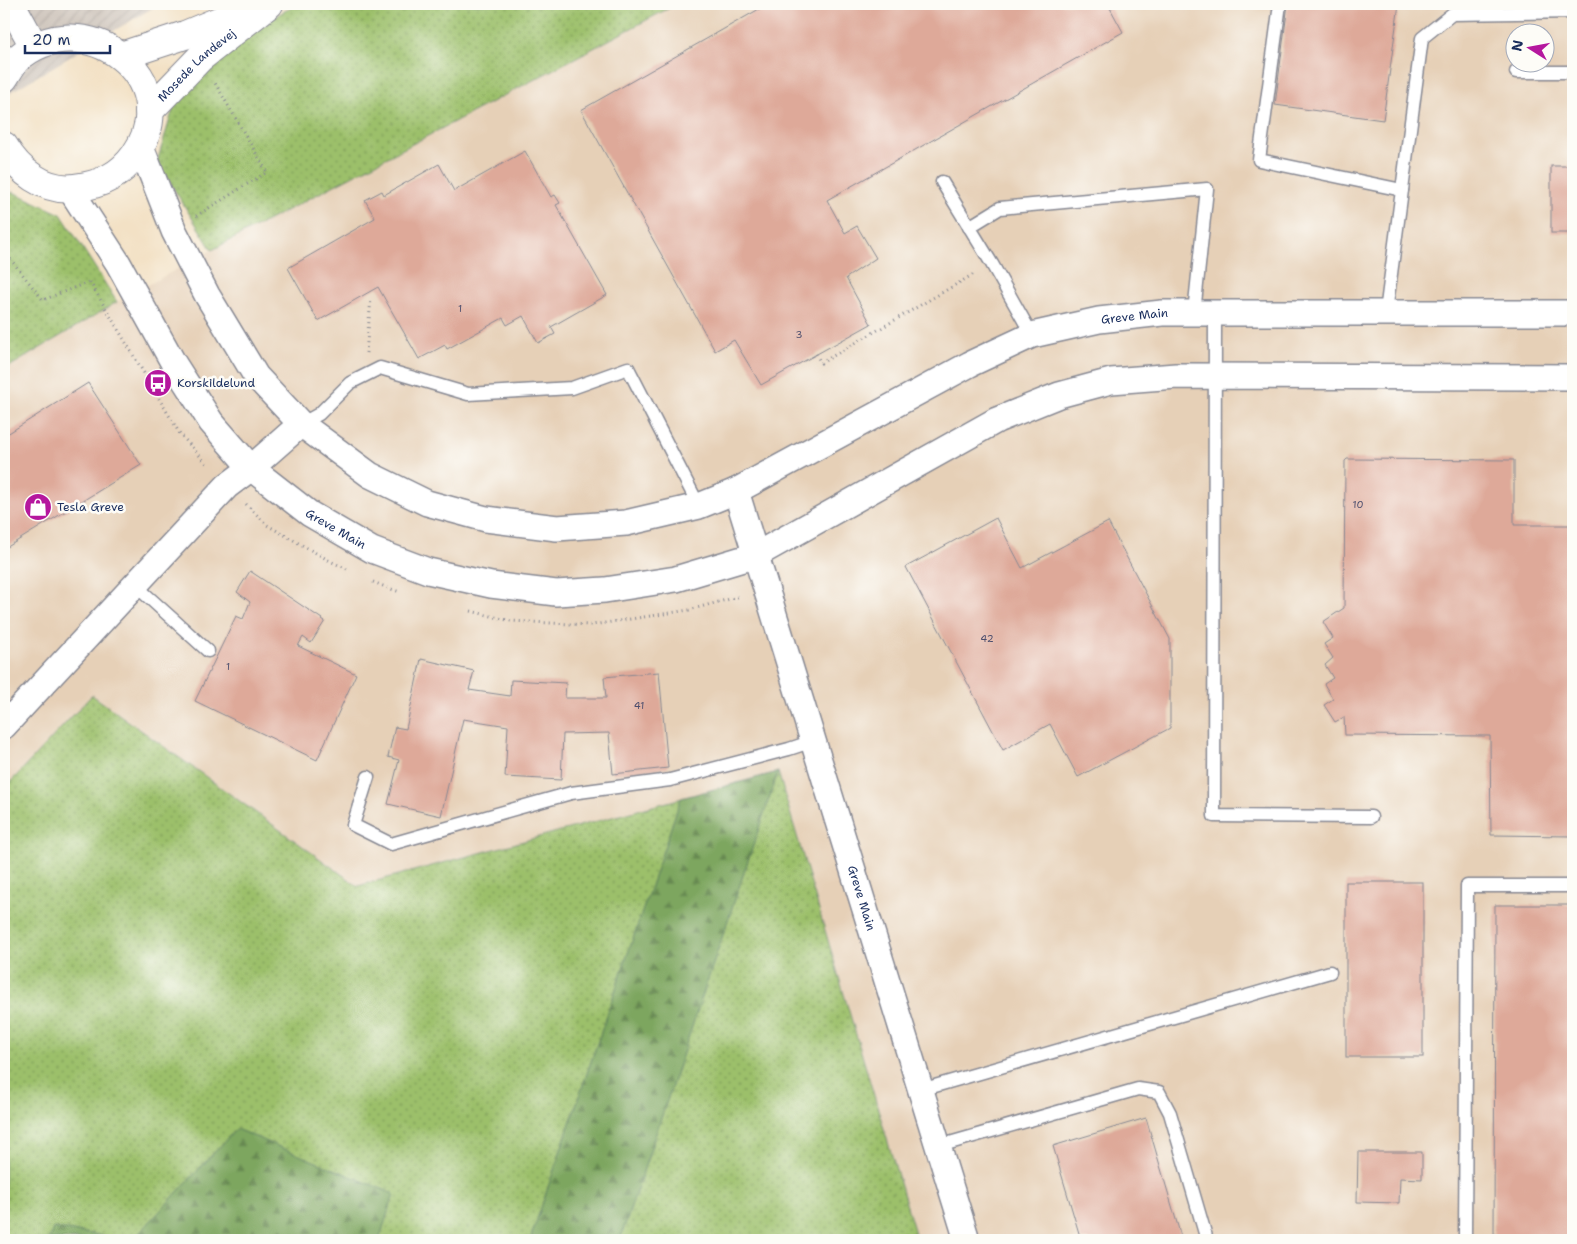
<svg xmlns="http://www.w3.org/2000/svg" width="1577" height="1244" font-family="'Shantell Sans',sans-serif">
<style>
.built{fill:#e6d0b7;fill-rule:evenodd}
.industrial{fill:url(#industrial-furrows)}
.grass{fill:url(#grass-dots);stroke:#5c7864}
.forest{fill:url(#forest-firs);stroke:#4c6a5e}
.building{fill:#dea999}
.lines{fill:none;stroke-linecap:round;stroke-linejoin:round}
.lane-casing{stroke:#878892;stroke-width:15}
.street-casing{stroke:#878892;stroke-width:28}
.secondary-casing{stroke:#878892;stroke-width:30}
.path{stroke:#878892;stroke-width:3;stroke-dasharray:1 4;stroke-linecap:butt}
.lane{stroke:#fff;stroke-width:12}
.street{stroke:#fff;stroke-width:25}
.secondary{stroke:#fff;stroke-width:28}
.labels{text-anchor:middle;dominant-baseline:central;stroke-width:5;stroke-linejoin:round;paint-order:stroke}
.number-label{font-size:10px;fill:#4c4e6d}
.street-label{font-size:12px;fill:#1b2f5e;stroke:#fdfcf7}
.poi-label{font-size:12px;fill:#1b2f5e;stroke:#fdfcf7;text-anchor:start}
</style>
<defs>
<pattern id="industrial-furrows" width="10" height="10" patternUnits="userSpaceOnUse" patternTransform="scale(1.25)"><rect width="10" height="10" fill="#ccc2b9"/><path d="M-1 1l2-2M0 10L10 0M9 11l2-2" fill="none" stroke="#afa7a1"/></pattern>
<pattern id="grass-dots" width="8" height="8" patternUnits="userSpaceOnUse" patternTransform="scale(1.25)"><rect width="8" height="8" fill="#9cc06a"/><path d="M2 2h.1M6 6h.1" fill="none" stroke="#7e9c5a" stroke-width="1.8" stroke-linecap="round"/></pattern>
<pattern id="forest-firs" width="22" height="20" patternUnits="userSpaceOnUse" patternTransform="scale(1.25)"><rect width="22" height="20" fill="#7da65e"/><path d="M5 1l3.5 6h-7zM16 11l3.5 6h-7z" fill="#668851"/></pattern>
</defs>
<rect width="100%" height="100%" fill="#fdfcf7"/>
<filter id="ink" filterUnits="userSpaceOnUse"><feTurbulence type="fractalNoise" baseFrequency=".02" numOctaves="2"/><feDisplacementMap in="SourceGraphic" scale="10" xChannelSelector="R" yChannelSelector="G"/><feConvolveMatrix kernelMatrix="1 2 1 2 8 2 1 2 1" color-interpolation-filters="sRGB"/></filter>
<filter id="wash" filterUnits="userSpaceOnUse"><feTurbulence type="fractalNoise" baseFrequency=".0096" numOctaves="4" result="noise"/><feDisplacementMap in="SourceGraphic" scale="20" xChannelSelector="R" yChannelSelector="G"/><feGaussianBlur stdDeviation="1.12" result="paint"/><feColorMatrix in="noise" values="0 0 0 0 0 0 0 0 0 0 0 0 0 0 0 0 0 1.4 0 .05"/><feComposite in="paint" operator="in"/></filter>
<g filter="url(#wash)">
<rect width="100%" height="100%" fill="#f3e1c5"/>
<path class="built" d="M677 4H1573V1240H917L778 772 358 886 93 695 4 789V370L117 302 212 250ZM1514 32H1544V62H1514Z"/>
<polygon class="industrial" points="4,4 159,4 4,96"/>
<g class="grass">
<polygon points="298,4 677,4 212,250 157,162 178,92 279,14"/>
<polygon points="13,192 61,214 117,302 4,370 4,196"/>
<polygon points="92,695 358,886 778,772 917,1240 4,1240 4,789"/>
</g>
<g class="forest">
<polygon points="778,772 620,1240 530,1240 681,798"/>
<polygon points="236,1129 394,1194 379,1240 133,1240"/>
<polygon points="53,1228 131,1240 49,1240"/>
</g>
<g id="blocks">
<g class="building">
<polygon points="768,4 1119,4 1110,8 1123,32 827,200 845,233 857,226 876,258 846,278 871,324 761,385 734,340 715,351 581,110"/>
<polygon points="1288,4 1399,4 1383,120 1275,105"/>
<polygon points="525,151 551,197 555,195 560,203 556,205 607,295 551,327 555,334 538,343 523,316 507,325 503,318 447,349 445,345 419,359 378,287 318,321 288,268 375,218 365,200 382,191 384,195 439,164 454,191"/>
<rect x="1551" y="166" width="22" height="67"/>
<polygon points="88,383 141,465 4,549 4,436"/>
<polygon points="1347,459 1514,460 1514,525 1573,525 1573,836 1491,835 1490,736 1345,735 1344,717 1335,722 1324,705 1333,699 1324,684 1333,678 1325,665 1333,658 1324,644 1333,638 1323,622 1344,608 1345,461"/>
<polygon points="996,518 1022,568 1108,522 1170,639 1170,728 1078,777 1050,724 1003,750 906,567"/>
<polygon points="250,571 325,621 311,643 303,637 298,646 356,674 317,760 195,701 236,616 243,619 250,602 237,592"/>
<polygon points="421,659 474,671 469,690 510,696 511,680 566,683 565,698 606,698 604,677 659,672 668,768 613,774 609,733 563,734 561,780 505,777 508,726 463,719 441,816 388,804 399,760 388,757 395,727 406,729"/>
<rect x="1346" y="882" width="77" height="175"/>
<polygon points="1495,905 1573,905 1573,1240 1494,1240"/>
<polygon points="1146,1118 1182,1240 1081,1240 1053,1146"/>
<polygon points="1358,1152 1422,1152 1422,1179 1400,1178 1399,1203 1357,1202"/>
</g>
</g>
</g>
<g filter="url(#ink)">
<use href="#blocks" fill-opacity="0" stroke="#878892" stroke-width="1"/>
<g class="lines">
<g class="lane-casing">
<g id="lane">
<polyline points="1280,4 1259,160 1402,190"/>
<polyline points="1516,72 1573,72"/>
<polyline points="942,182 992,264 1032,335"/>
<polyline points="969,227 1000,208 1207,189 1194,313"/>
<polyline points="1386,312 1422,38 1452,14 1573,12"/>
<polyline points="1215,313 1214,816 1371,817"/>
<polyline points="301,424 319,414 350,383 380,368 468,394 572,388 628,368 699,506"/>
<polyline points="135,585 208,651"/>
<polyline points="368,777 353,825 391,844 571,793 670,780 789,749 813,741"/>
<polyline points="921,1090 1330,972"/>
<polyline points="939,1146 1138,1089 1159,1092 1170,1113 1207,1240"/>
<polyline points="1465,1240 1467,886 1573,886"/>
</g>
</g>
<g class="street-casing">
<g id="street">
<path id="s1" d="M141 147 174 231 207 295 256 376 301 424 370 475 427 503 486 519 557 528 626 523 699 506 736 491 970 364 1032 335 1099 320 1162 313H1573"/>
<path id="s2" d="M70 189 118 263 174 364 211 422 251 468 310 514 372 550 428 571 491 585 556 593 605 590 676 579 756 555 997 420 1059 395 1111 381 1176 376 1573 377"/>
<path id="s3" d="M736 491 967 1240"/>
<polyline points="4,726 227,486 251,468 301,424"/>
</g>
</g>
<g class="secondary-casing">
<g id="secondary">
<polyline points="11,4 34,46"/>
<polyline points="124,55 185,35 245,10"/>
<path d="M4 78C8 72 12 64 17 59 83 0 188 79 135 155 120 176 100 185 75 188 44 192 18 170 4 146"/>
<path id="s4" d="M149 111 200 58 269 4"/>
</g>
</g>
<g class="path">
<polyline points="166,4 170,12"/>
<polyline points="196,216 267,172 215,83"/>
<polyline points="4,251 43,300 91,281"/>
<polyline points="90,282 180,434 209,466"/>
<polyline points="366,353 371,299"/>
<polyline points="816,354 821,363 974,274"/>
<polyline points="246,504 267,525 330,561 347,569"/>
<polyline points="373,582 388,588 400,592"/>
<polyline points="471,611 511,621 592,625 689,610 741,596"/>
</g>
<use href="#lane" class="lane"/>
<use href="#street" class="street"/>
<use href="#secondary" class="secondary"/>
</g>
</g>
<defs>
<g id="bus-disc" transform="scale(1.4375)"><circle r="9.5" fill="#b5179e" stroke="#fdfcf7"/><path d="M-5-6H5V4H4V6H2V4H-2V6H-4V4H-5ZM-3.5-4V0h7V-4ZM-3.5 1.2v1.5H-2V1.2ZM2 1.2v1.5H3.5V1.2Z" fill="#fff"/></g>
<g id="shop-disc" transform="scale(1.4375)"><circle r="9.5" fill="#b5179e" stroke="#fdfcf7"/><path d="M-5-2.5h2.3a2.7 3.5 0 0 1 5.4 0H5L5.5 6h-11ZM-1.5-2.5h3a1.5 2.3 0 0 0-3 0Z" fill="#fff"/></g>
</defs>
<g fill-rule="evenodd">
<use href="#bus-disc" x="158" y="383"/>
<use href="#shop-disc" x="38" y="507"/>
</g>
<g class="labels">
<g class="number-label">
<text x="460" y="308">1</text>
<text x="799" y="334">3</text>
<text x="1358" y="504">10</text>
<text x="987" y="638">42</text>
<text x="228" y="666">1</text>
<text x="639" y="705">41</text>
</g>
<g class="street-label">
<text stroke="none"><textPath href="#s4" startOffset="66">Mosede Landevej</textPath></text>
<text stroke="none"><textPath href="#s1" startOffset="1228">Greve Main</textPath></text>
<text stroke="none"><textPath href="#s2" startOffset="438">Greve Main</textPath></text>
<text stroke="none"><textPath href="#s3" startOffset="426">Greve Main</textPath></text>
</g>
<g class="poi-label">
<text x="177" y="383">Korskildelund</text>
<text x="57" y="507">Tesla Greve</text>
</g>
</g>
<rect width="1577" height="1244" fill="none" stroke="#fdfcf7" stroke-width="20"/>
<g transform="translate(1530 48) rotate(281)"><circle r="24" fill="#fdfcf7" stroke="#a3aaba"/>
<path d="M0-4L9 19L0 12L-9 19Z" fill="#b5179e"/>
<text y="-8" font-size="14" font-weight="bold" text-anchor="middle" fill="#1b2f5e">N</text>
</g>
<path d="M25 45v8h85v-8" fill="none" stroke="#1b2f5e" stroke-width="2.5"/>
<text x="32" y="45" font-size="15" fill="#1b2f5e" stroke="#fdfcf7" stroke-width="4" paint-order="stroke">20 m</text>
</svg>
